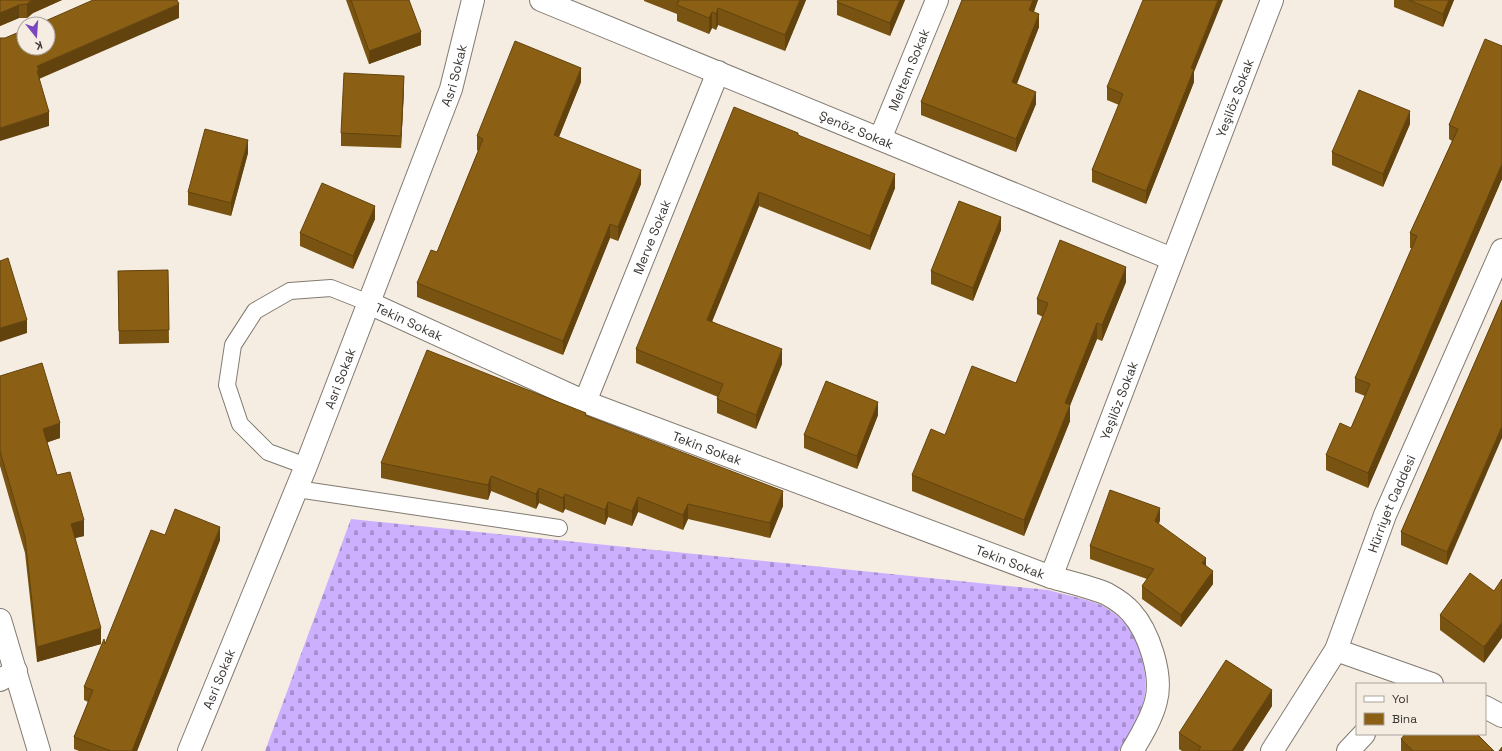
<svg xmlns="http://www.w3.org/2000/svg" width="1502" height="751" font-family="'Space Grotesk',sans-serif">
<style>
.cemetery{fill:url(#cemetery-stones)}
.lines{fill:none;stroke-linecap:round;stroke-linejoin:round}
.lane-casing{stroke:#817a70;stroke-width:18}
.street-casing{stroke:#817a70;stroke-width:24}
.lane{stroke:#fff;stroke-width:16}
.street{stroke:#fff;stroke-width:22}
.wall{fill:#785311}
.shaded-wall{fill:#62430e}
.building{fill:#8c6014;stroke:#62430e}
.labels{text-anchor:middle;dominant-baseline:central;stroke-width:4;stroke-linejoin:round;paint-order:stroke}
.street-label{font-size:13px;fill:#393632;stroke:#f6ede2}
</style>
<defs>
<pattern id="cemetery-stones" width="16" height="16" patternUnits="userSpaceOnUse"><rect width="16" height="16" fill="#ccaffe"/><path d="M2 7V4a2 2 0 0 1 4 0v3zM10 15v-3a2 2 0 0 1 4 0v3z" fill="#a78fce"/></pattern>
</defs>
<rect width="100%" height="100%" fill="#f6ede2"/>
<path class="cemetery" d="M351 519 1048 590C1062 594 1088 599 1101 605 1111 610 1123 619 1129 628 1141 648 1149 676 1144 699 1140 717 1128 735 1119 751H265Z"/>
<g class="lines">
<g class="lane-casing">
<g id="lane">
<polyline points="306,466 268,452 240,424 227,385 233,345 255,311 290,291 331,288 369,303"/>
<polyline points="297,489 559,528"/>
</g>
</g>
<g class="street-casing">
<g id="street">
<path id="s1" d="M541 0 1172 259"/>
<path id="s2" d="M880 139 937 0"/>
<path id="s3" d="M369 303 585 402 1051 577C1068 582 1091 587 1107 594 1116 599 1125 605 1131 612 1149 632 1163 675 1156 701 1152 718 1141 736 1132 751"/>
<path id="s4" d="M585 402 718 72"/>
<path id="s5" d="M1051 577 1272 0"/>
<polyline points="0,620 39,751"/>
<polyline points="1336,650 1432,684"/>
<polyline points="0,680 16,671"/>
<polyline points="1485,707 1502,716"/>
<path id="s6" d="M189 751 306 466 451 89 473 0"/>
<path id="s7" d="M1272 751 1336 650 1385 515 1502 250"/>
<polyline points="1348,751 1364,734"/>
</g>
</g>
<use href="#lane" class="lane"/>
<use href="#street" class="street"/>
</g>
<g class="wall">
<polygon points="0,0 62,0 33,13 27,18 19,18 0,26"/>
<polygon points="346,0 409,0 421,45 369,64"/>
<polygon points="644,0 806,0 785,51 718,25 716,30 712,28 709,34 677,21 677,14 644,1"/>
<polygon points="905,0 890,36 837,15 837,2"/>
<polygon points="962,0 1038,0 1034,12 1039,27 1017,84 1036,104 1016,152 921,115 921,102"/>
<polygon points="1394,0 1454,0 1443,27 1394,7"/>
<polygon points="1502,46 1502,179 1368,488 1326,470 1326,455 1351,428 1365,396 1355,392 1355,378 1412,248 1410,248 1410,233 1452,141 1449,139 1449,125"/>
<polygon points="1194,72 1194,82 1146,204 1092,182 1092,170 1119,105 1107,100 1107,87"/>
<polygon points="581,82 559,137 641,184 618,241 610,238 563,355 417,297 417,283 437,252 478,151 477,150 477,136"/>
<polygon points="404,89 401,148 341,146 341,133"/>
<polygon points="1410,124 1383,187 1332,165 1332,152"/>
<polygon points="798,135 895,188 870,250 759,206 712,321 782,364 756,429 717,413 717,399 718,397 636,363 636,349"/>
<polygon points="248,153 231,216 188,205 188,192"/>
<polygon points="375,219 353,269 300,246 300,233"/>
<polygon points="1001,230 973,301 931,284 931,271"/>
<polygon points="168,270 169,343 119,344 118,271"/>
<polygon points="1126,282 1102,341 1097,339 1070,405 1070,421 1024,536 912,491 912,475 945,435 1016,383 1043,317 1037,314 1037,299"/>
<polygon points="1502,300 1447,565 1401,545 1401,532"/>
<polygon points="0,376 60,438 47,442 57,475 84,536 75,538 101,644 37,662 25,553 0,466"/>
<polygon points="586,415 783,506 770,538 688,519 683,530 638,512 632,526 608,517 605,525 565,509 563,513 539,503 536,509 491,491 488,500 381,478 381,463"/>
<polygon points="878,415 857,469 804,448 804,435"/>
<polygon points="1160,520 1159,524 1206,565 1213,584 1181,627 1142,599 1142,586 1147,579 1090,559 1090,546"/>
<polygon points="165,535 220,540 137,751 79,751 74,749 74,737 88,702 84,700 84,687 105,644"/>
<polygon points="1494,591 1484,663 1440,630 1440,615"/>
<polygon points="1272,706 1243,751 1182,751 1179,749 1179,733"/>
<polygon points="1401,739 1494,751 1401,751"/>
</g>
<g class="shaded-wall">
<polygon points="32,0 62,0 33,13 27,18 27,4"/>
<polygon points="800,0 806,0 785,51 785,35"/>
<polygon points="900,0 905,0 890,36 890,23"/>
<polygon points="1033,0 1038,0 1029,23 1029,10"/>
<polygon points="1218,0 1223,0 1194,72 1194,82 1146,204 1146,191 1191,68"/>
<polygon points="1449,0 1454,0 1443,27 1443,14"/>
<polygon points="179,4 179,18 39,79 37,71 37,66"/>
<polygon points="19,5 19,18 0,26 0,13"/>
<polygon points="718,8 718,25 716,30 716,14"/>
<polygon points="712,12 712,28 709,34 709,18"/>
<polygon points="1039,14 1039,27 1012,95 1012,82"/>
<polygon points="421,32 421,45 369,64 369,51"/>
<polygon points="581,68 581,82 554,149 554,135"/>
<polygon points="404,76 404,89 401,148 401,136"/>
<polygon points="1036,92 1036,104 1016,152 1016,139"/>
<polygon points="1410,111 1410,124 1383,187 1383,174"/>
<polygon points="49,112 49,126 0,141 0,128"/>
<polygon points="248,140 248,153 231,216 231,203"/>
<polygon points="1502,164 1502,179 1368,488 1368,473"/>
<polygon points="641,170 641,184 618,241 618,227"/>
<polygon points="895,174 895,188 870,250 870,236"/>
<polygon points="759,192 759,206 707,334 707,320"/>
<polygon points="375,206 375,219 353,269 353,256"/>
<polygon points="1001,217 1001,230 973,301 973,288"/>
<polygon points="610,224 610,238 563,355 563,341"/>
<polygon points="1126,267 1126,282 1102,341 1102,325"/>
<polygon points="27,320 27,333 0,342 0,328"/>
<polygon points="1097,323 1097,339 1065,418 1065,403"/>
<polygon points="782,349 782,364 756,429 756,415"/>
<polygon points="878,402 878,415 857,469 857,456"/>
<polygon points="1070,405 1070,421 1024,536 1024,520"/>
<polygon points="60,423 60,438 43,444 43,429"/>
<polygon points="1502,426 1502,438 1447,565 1447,552"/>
<polygon points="491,476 491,491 488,500 488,485"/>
<polygon points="539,488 539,503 536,509 536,494"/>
<polygon points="783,491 783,506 770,538 770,523"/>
<polygon points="565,494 565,509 563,513 563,498"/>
<polygon points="638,497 638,512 632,526 632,511"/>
<polygon points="608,502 608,517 605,525 605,510"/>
<polygon points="688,504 688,519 683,530 683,515"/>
<polygon points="1160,508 1160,520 1155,534 1155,521"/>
<polygon points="84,520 84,536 71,539 71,524"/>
<polygon points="220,527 220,540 137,751 132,751"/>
<polygon points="1206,558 1206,571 1202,563"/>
<polygon points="1213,571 1213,584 1181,627 1181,615"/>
<polygon points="1502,622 1502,638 1484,663 1484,647"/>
<polygon points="101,628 101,644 37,662 37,647"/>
<polygon points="1272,690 1272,706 1243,751 1232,751"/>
</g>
<g class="building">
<polygon points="0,0 32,0 27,4 19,5 0,13"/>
<polygon points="93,0 177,0 179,4 37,66 39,70 37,71 49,112 0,128 0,38 5,38 24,30 24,48 48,48 48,24 33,24 35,22 43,22"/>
<polygon points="351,0 409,0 421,32 369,51"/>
<polygon points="679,0 800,0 785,35 718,8 716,14 712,12 709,18 677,5"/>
<polygon points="838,0 900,0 890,23 837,2"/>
<polygon points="962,0 1033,0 1029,10 1039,14 1012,82 1036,92 1016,139 921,102"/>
<polygon points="1143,0 1218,0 1191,68 1194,69 1146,191 1092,170 1123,94 1107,87"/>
<polygon points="1409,0 1449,0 1443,14"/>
<polygon points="1485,39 1502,46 1502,164 1368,473 1326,455 1340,423 1351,428 1370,384 1355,378 1417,236 1410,233 1458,129 1449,125"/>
<polygon points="515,41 581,68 554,135 641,170 618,227 610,224 563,341 417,283 431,250 437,252 477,154 483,139 477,136"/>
<polygon points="344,73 404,76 401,136 341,133"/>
<polygon points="1359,90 1410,111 1383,174 1332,152"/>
<polygon points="734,107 798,133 798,135 895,174 870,236 759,192 707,320 782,349 756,415 717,399 723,384 636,349"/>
<polygon points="205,129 248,140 231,203 188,192"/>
<polygon points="322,183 375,206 353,256 300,233"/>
<polygon points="959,201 1001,217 973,288 931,271"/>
<polygon points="1060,240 1126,267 1102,325 1097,323 1065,403 1070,405 1024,520 912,475 931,429 945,435 972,366 1016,383 1048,303 1037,299"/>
<polygon points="8,258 27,320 0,328 0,261"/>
<polygon points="168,270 169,330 119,331 118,271"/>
<polygon points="1502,300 1502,426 1447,552 1401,532"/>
<polygon points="427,350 586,413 585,415 783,491 770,523 688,504 683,515 638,497 632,511 608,502 605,510 565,494 563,498 539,488 536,494 491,476 488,485 381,463"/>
<polygon points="42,363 60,423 43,429 57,475 70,472 84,520 71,524 101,628 37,647 25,537 0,451 0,376"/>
<polygon points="826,381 878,402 857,456 804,435"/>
<polygon points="1110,490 1160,508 1155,521 1206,558 1202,563 1213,571 1181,615 1142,586 1154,569 1090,546"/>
<polygon points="175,509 220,527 132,751 111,751 74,737 93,690 84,687 104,639 105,644 151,530 165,535"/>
<polygon points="1470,573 1494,591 1502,579 1502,622 1484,647 1440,615"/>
<polygon points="1226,660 1272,690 1232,751 1198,751 1201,747 1179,733"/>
<polygon points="1405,734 1477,734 1494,751 1413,751 1401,739"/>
<polygon points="1502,747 1502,751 1499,751"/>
</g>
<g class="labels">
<g class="street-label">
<text stroke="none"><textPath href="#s2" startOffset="75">Meltem Sokak</textPath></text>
<text stroke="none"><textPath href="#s6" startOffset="726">Asri Sokak</textPath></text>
<text stroke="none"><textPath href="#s5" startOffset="513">Yeşilöz Sokak</textPath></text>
<text stroke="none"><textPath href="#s1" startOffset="341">Şenöz Sokak</textPath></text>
<text stroke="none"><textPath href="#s4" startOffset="178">Merve Sokak</textPath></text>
<text stroke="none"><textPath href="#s3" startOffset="44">Tekin Sokak</textPath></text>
<text stroke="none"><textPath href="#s6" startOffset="402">Asri Sokak</textPath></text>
<text stroke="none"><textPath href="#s5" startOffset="189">Yeşilöz Sokak</textPath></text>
<text stroke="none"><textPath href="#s3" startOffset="368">Tekin Sokak</textPath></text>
<text stroke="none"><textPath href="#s7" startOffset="276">Hürriyet Caddesi</textPath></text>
<text stroke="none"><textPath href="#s3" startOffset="692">Tekin Sokak</textPath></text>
<text stroke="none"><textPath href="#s6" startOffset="78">Asri Sokak</textPath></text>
</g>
</g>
<rect x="1356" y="683" width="130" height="52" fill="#f6ede2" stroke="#aaa49c"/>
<rect x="1364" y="696" width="20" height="6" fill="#ffffff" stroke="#aaa49c"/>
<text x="1392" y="703" font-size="12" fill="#393632">Yol</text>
<rect x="1364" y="713" width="20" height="12" fill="#8c6014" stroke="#aaa49c"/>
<text x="1392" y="723" font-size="12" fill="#393632">Bina</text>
<g transform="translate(36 36) rotate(163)"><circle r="19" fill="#f6ede2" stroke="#aaa49c"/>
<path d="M0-3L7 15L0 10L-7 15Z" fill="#7b47be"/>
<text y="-6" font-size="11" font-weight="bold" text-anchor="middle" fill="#393632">K</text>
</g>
</svg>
